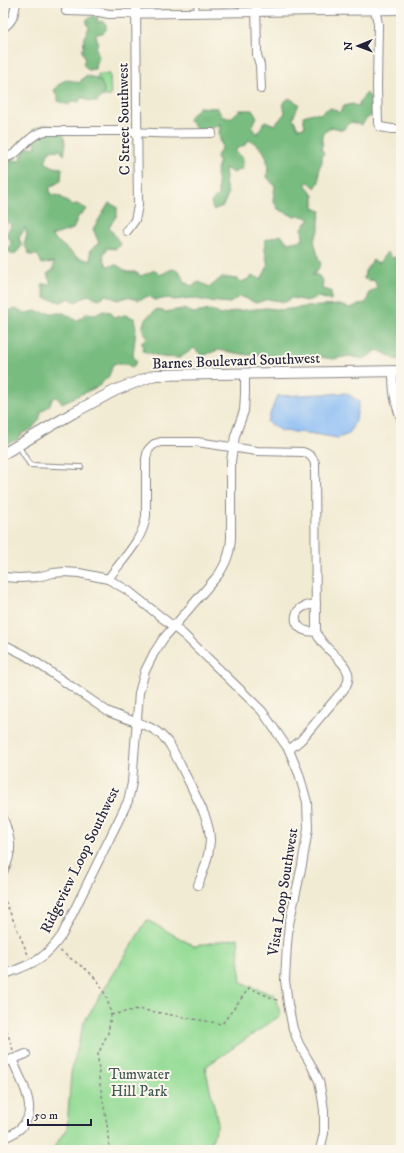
<svg xmlns="http://www.w3.org/2000/svg" width="404" height="1153" font-family="'IM FELL DW Pica',serif">
<style>
.green{fill:#95dc96;stroke:#5c7f68}
.forest{fill:#78bc7f;stroke:#4d6f5d}
.water{fill:#88bbf5;stroke:#556e98}
.lines{fill:none;stroke-linecap:round;stroke-linejoin:round}
.service-casing{stroke:#8a8687;stroke-width:6}
.minor-casing{stroke:#8a8687;stroke-width:10}
.tertiary-casing{stroke:#8a8687;stroke-width:12}
.path{stroke:#8a8687;stroke-width:1.5;stroke-dasharray:3 3;stroke-linecap:butt}
.service{stroke:#fff;stroke-width:4}
.minor{stroke:#fff;stroke-width:8}
.tertiary{stroke:#fff;stroke-width:10}
.labels{text-anchor:middle;dominant-baseline:central;stroke-width:4;stroke-linejoin:round;paint-order:stroke}
.street-label{font-size:15px;fill:#22223b;stroke:#fbf7ec}
.park-label{font-size:15px;fill:#445a56;stroke:#fbf7ec}
</style>
<rect width="100%" height="100%" fill="#fbf7ec"/>
<filter id="ink" filterUnits="userSpaceOnUse"><feTurbulence type="fractalNoise" baseFrequency=".025" numOctaves="2"/><feDisplacementMap in="SourceGraphic" scale="8" xChannelSelector="R" yChannelSelector="G"/><feConvolveMatrix kernelMatrix="1 2 1 2 8 2 1 2 1" color-interpolation-filters="sRGB"/></filter>
<filter id="wash" filterUnits="userSpaceOnUse"><feTurbulence type="fractalNoise" baseFrequency=".012" numOctaves="4" result="noise"/><feDisplacementMap in="SourceGraphic" scale="16" xChannelSelector="R" yChannelSelector="G"/><feGaussianBlur stdDeviation="0.9" result="paint"/><feColorMatrix in="noise" values="0 0 0 0 0 0 0 0 0 0 0 0 0 0 0 0 0 1.4 0 .05"/><feComposite in="paint" operator="in"/></filter>
<g filter="url(#wash)">
<rect width="100%" height="100%" fill="#f2ebd3"/>
<g class="green">
<polygon points="98,74 110,74 111,96 102,96 104,95 100,80 98,79"/>
<polygon points="147,920 194,946 238,938 241,983 274,995 281,1015 205,1067 218,1123 209,1150 52,1150 67,1128 71,1073 84,1022"/>
</g>
<g class="forest">
<path d="M94 16 98 17 97 22 102 21 106 24V30L103 33 97 34 96 36 98 43 96 48C98 55 100 54 98 61L96 62 95 69 88 70 83 64 85 58 82 51C85 46 83 42 84 37 86 33 88 31 89 27L87 25V19Z"/>
<path d="M85 76 92 77 100 80C106 91 106 92 97 102L89 101 81 97 79 102 73 101 68 105 58 101V96L54 91C61 79 67 78 79 83Z"/>
<path d="M367 93 373 102 371 105 374 114 366 119 362 125 351 122 343 130 332 127 323 133 322 143 323 145 321 148 324 153 322 156V162L319 168V182L315 188 309 182 305 184 314 195V208L321 211 319 221V230L314 240 319 260 321 264 316 272 312 275H318L323 281 322 289 331 291V300L318 297 307 301 291 298 286 302 268 299 256 303 240 296 230 303 207 301 191 298 174 300 169 298 155 300 149 296 138 300 127 297 118 300 106 295 99 299 88 295 76 302 69 298 61 302 45 298 42 284H51L47 274 53 270 54 262 42 264 38 255H30L24 244 27 235 25 228 19 238 22 246 14 255 8 251 11 242 6 234 11 226 8 221 3 230V170L8 169 10 159 19 161 26 148 36 147 33 129C38 127 44 124 49 125 65 127 67 143 64 155L60 150 49 151 45 162 54 167 62 168 61 181 50 187V194L60 196 71 205 77 204 87 209 78 217 73 229 51 236 77 257 91 261 90 250 99 243 93 229 109 203 117 207V215L109 227 121 245 115 249 107 248 103 256 107 266 117 265 127 272H135L141 276 155 270 160 275 172 269 179 271 186 283 191 286 199 282 210 287 222 277 237 279 242 282 253 276 261 279 268 266 265 250V240L281 235 288 243 303 240 302 228 310 219 303 216H293L278 209 273 200 275 186 267 177C269 159 267 149 249 140L245 145 235 150 243 159 242 169 233 173 225 168 226 179 225 183 228 194 223 206 213 210 211 202 218 196V184L216 173 219 163 216 158 222 147 219 135 220 124 210 129 197 130 188 119 199 107 217 108 223 117 231 118 240 110H252L257 117 252 126 257 134 265 121 275 125 285 113 283 103 289 98 299 104 293 118 298 128 305 127 303 116 313 113 320 114C329 108 330 105 339 113L344 106 352 104 359 107C358 101 363 97 367 93Z"/>
<polygon points="387,252 393,258 401,254 401,359 397,360 378,350 364,359 349,356 333,359 319,357 301,362 289,360 279,361 262,354 248,355 218,350 202,356 194,348 180,358 162,357 143,351 142,342 147,337 142,329 145,319 157,309 165,312 183,309 194,313 211,310 221,315 235,311 266,308 282,310 304,307 339,305 350,308 367,302 369,293 377,288 375,281 364,279 365,271 373,260 379,263"/>
<polygon points="15,309 25,313 36,311 46,313 64,313 77,321 87,313 95,315 103,311 111,312 114,318 125,315 134,318 136,328 133,356 137,361 132,368 127,364 113,364 109,376 99,386 62,403 56,397 53,398 49,406 41,412 39,420 32,429 23,433 17,440 8,443 3,451 3,312"/>
</g>
<polygon class="water" points="346,393 359,401 356,419 349,434 338,438 308,433 281,431 267,422 277,396"/>
</g>
<g filter="url(#ink)">
<g class="lines">
<g class="service-casing">
<g id="service">
<polyline points="196,3 197,13"/>
<polyline points="18,445 30,465 81,467"/>
</g>
</g>
<g class="minor-casing">
<g id="minor">
<polyline points="256,3 257,55 260,65 261,89"/>
<polyline points="374,3 378,24 377,87 378,123 380,127 392,129 401,129"/>
<polyline points="66,11 99,12 109,14 401,10"/>
<path d="M3 28C13 21 14 15 16 3"/>
<path d="M3 158C17 156 20 147 30 139 34 135 39 133 45 131H126C154 135 183 133 212 133"/>
<polyline points="127,231 135,220 138,206 136,3"/>
<path d="M393 371C393 388 394 402 401 418"/>
<polyline points="3,577 19,578 37,577 53,573 64,572 79,573 108,579 127,590 184,635 262,711 289,750 299,774 307,802 308,829 302,865 289,924 287,944 285,980 288,1004 293,1029 299,1044 310,1063 319,1081 322,1097 324,1110 324,1133 320,1150"/>
<path d="M108 579C122 560 143 540 146 516V459L148 450 154 444 161 442H197L257 451 303 452C310 454 312 457 315 463L316 631C317 634 318 637 320 639 333 659 365 670 338 696L301 740 289 750"/>
<path d="M316 604C312 605 307 605 303 607 289 614 296 635 316 631"/>
<path d="M3 644 25 655 43 667 107 711C121 718 137 721 151 728 159 732 165 738 170 745 177 758 184 772 191 786 199 803 210 821 210 841 209 857 204 870 198 885"/>
<path d="M3 818C11 839 14 851 3 872"/>
<path d="M3 975C31 964 44 961 62 935L128 801 132 783 139 693 145 671 154 653 163 639 219 574C227 561 230 553 231 538V461L235 436 244 411 245 394V373"/>
<polyline points="3,1063 26,1054"/>
<path d="M3 1138C47 1122 25 1090 12 1059"/>
</g>
</g>
<g class="tertiary-casing">
<polyline id="tertiary" points="3,454 73,413 116,390 155,375 401,371"/>
</g>
<g class="path">
<polyline points="3,896 29,957"/>
<polyline points="60,951 87,970 98,981 107,998 111,1015 108,1033 98,1054 99,1078 107,1124 109,1148 108,1150"/>
<polyline points="111,1015 138,1009 222,1024 249,988 279,1001"/>
<polyline points="3,1019 13,1050"/>
</g>
<use href="#service" class="service"/>
<use href="#minor" class="minor"/>
<use href="#tertiary" class="tertiary"/>
</g>
</g>
<g class="labels">
<g class="street-label">
<text transform="translate(124 119) rotate(-91)">C Street Southwest</text>
<text transform="translate(236 361) rotate(-2)">Barnes Boulevard Southwest</text>
<text transform="translate(80 860) rotate(-64)">Ridgeview Loop Southwest</text>
<text transform="translate(283 892) rotate(-81)">Vista Loop Southwest</text>
</g>
<g class="park-label">
<text x="139" y="1074">Tumwater<tspan x="139" dy="17">Hill Park</tspan></text>
</g>
</g>
<rect width="404" height="1153" fill="none" stroke="#fbf7ec" stroke-width="16"/>
<g transform="translate(358 46) rotate(269)" stroke="#fbf7ec" stroke-width="3" paint-order="stroke">
<path d="M0-3L7 15L0 10L-7 15Z" fill="#22223b"/>
<text y="-6" font-size="11" font-weight="bold" text-anchor="middle" fill="#22223b">N</text>
</g>
<path d="M28 1119v6h63v-6" fill="none" stroke="#22223b" stroke-width="2"/>
<text x="34" y="1119" font-size="12" fill="#22223b" stroke="#fbf7ec" stroke-width="3" paint-order="stroke">50 m</text>
</svg>
